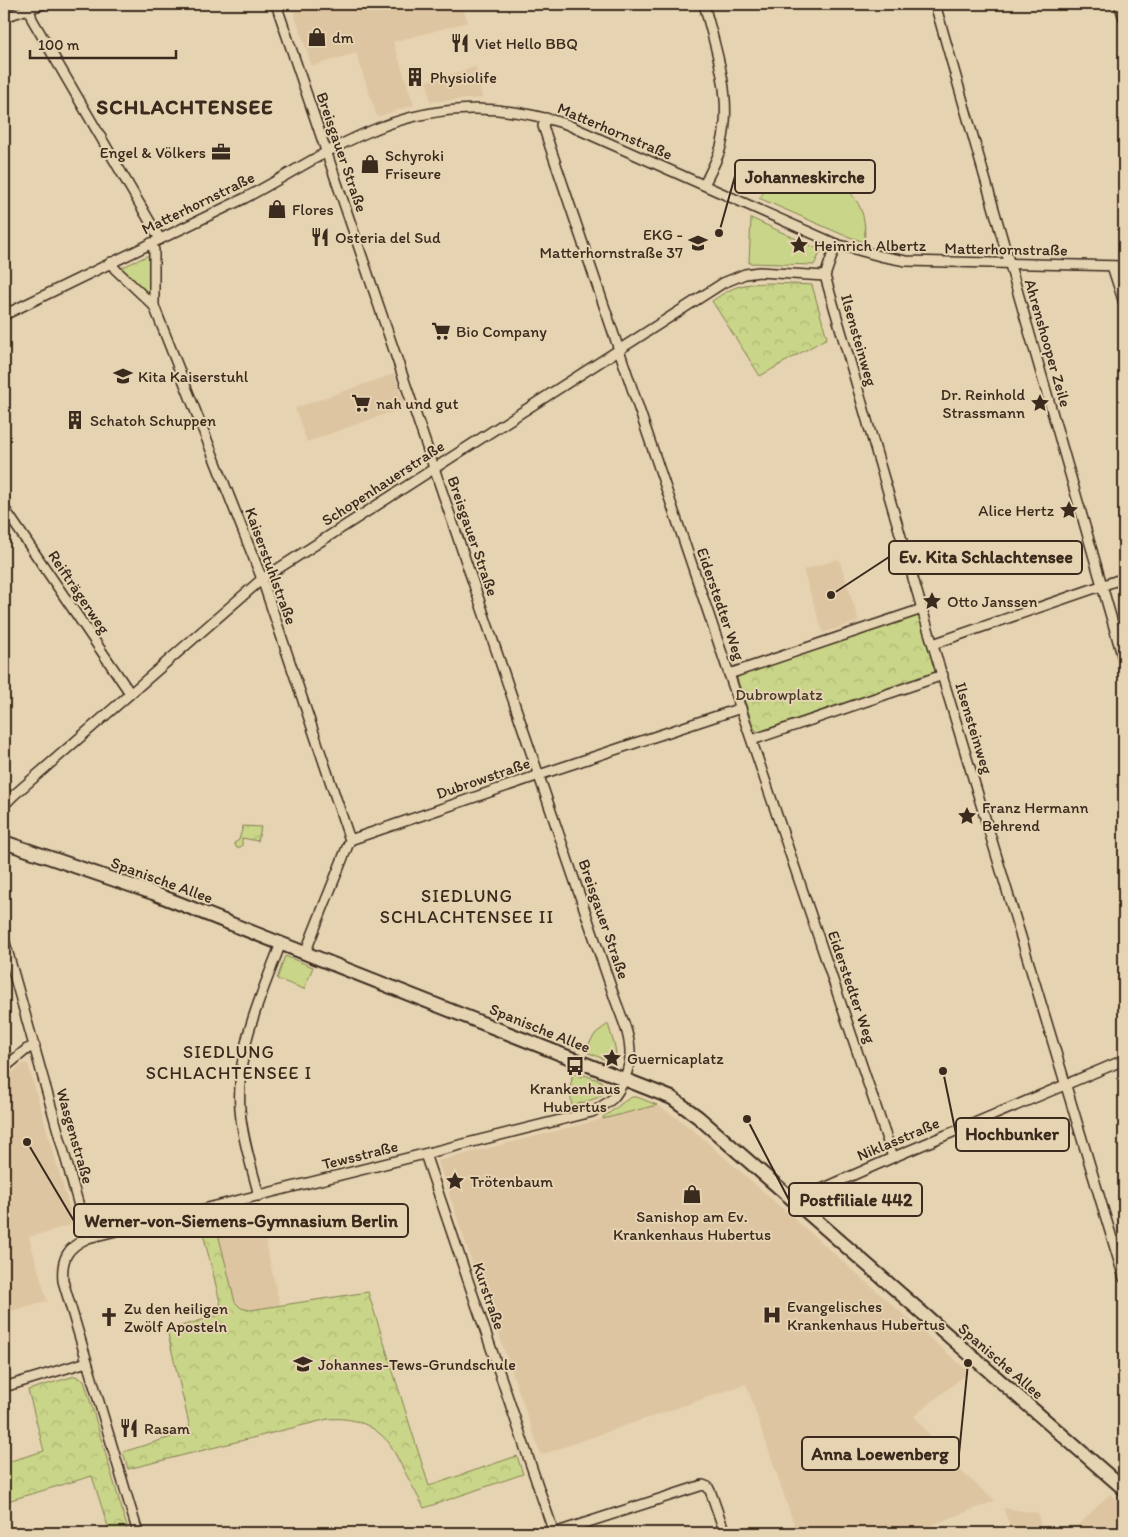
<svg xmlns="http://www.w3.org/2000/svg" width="1128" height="1537" font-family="Itim,sans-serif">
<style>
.built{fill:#dec5a1}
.green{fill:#c9d588;stroke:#828053}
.forest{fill:url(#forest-crowns);stroke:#828053}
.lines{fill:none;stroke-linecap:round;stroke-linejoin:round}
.minor-casing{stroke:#3b2a1e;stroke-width:12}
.secondary-casing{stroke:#3b2a1e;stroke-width:16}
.minor{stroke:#e6d3b1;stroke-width:9}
.secondary{stroke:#e6d3b1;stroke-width:12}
.labels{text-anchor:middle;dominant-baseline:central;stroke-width:4;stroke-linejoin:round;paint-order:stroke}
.poi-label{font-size:16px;fill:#3b2a1e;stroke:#e6d3b1;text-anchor:start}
.street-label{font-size:16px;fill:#3b2a1e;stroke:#e6d3b1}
.park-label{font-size:16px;fill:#493b29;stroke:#e6d3b1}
.neighbourhood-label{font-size:18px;letter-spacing:1px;fill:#3b2a1e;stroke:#e6d3b1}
.district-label{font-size:21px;font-weight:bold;letter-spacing:1px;fill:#3b2a1e;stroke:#e6d3b1}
.leader{fill:none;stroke:#3b2a1e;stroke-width:2}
.callout-dot{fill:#3b2a1e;stroke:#e6d3b1;stroke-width:2}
.callout{fill:#e6d3b1;stroke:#3b2a1e;stroke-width:2}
.callout-label{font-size:18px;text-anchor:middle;font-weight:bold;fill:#3b2a1e}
</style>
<defs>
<pattern id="forest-crowns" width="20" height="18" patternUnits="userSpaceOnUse" patternTransform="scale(1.25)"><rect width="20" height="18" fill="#c9d588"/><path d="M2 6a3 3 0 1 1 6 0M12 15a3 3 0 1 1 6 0" fill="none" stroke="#aeb775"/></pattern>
</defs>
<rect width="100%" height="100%" fill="#e6d3b1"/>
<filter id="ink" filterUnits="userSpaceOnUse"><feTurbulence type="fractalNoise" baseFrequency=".02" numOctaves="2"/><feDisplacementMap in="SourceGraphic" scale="10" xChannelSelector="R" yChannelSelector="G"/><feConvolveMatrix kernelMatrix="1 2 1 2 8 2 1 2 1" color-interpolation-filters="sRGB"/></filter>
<g filter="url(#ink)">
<g class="built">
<polygon points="291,4 462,4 468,22 393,42 414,105 377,117 356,53 312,66"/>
<polygon points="476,67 482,98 430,102 427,81"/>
<polygon points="394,374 405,407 307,442 295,408"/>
<polygon points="839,559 859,621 823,633 803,570"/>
<polygon points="24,1063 28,1064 74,1224 50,1231 47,1234 43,1233 29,1237 47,1301 4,1313 4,1079"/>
<polygon points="657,1105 673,1115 692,1129 969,1372 914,1416 954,1465 995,1501 911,1533 797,1533 746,1384 541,1455 492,1315 482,1279 478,1280 438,1161"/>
<polygon points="257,1207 280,1305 245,1310 241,1308 235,1302 214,1217"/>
<polygon points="1110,1494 1124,1506 1124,1533 1070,1533"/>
<polygon points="1003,1508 1038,1513 1042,1533 1013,1533"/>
</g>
<g class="green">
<path d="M807 173C844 177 870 203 864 242L841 234 759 198C772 182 787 175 807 173Z"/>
<polygon points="751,218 818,249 821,251 814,265 749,263"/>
<polygon points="149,255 149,293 147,294 121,268"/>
<polygon points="285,956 313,967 304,989 277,979"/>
<polygon points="608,1024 615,1047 616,1054 604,1059 584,1051 596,1033"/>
<polygon points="573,1073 582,1077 584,1075 601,1081 605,1092 597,1098 572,1106 570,1089"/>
<path d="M632 1097H637L657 1105 603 1119V1117C614 1111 621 1102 632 1097Z"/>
</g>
<g class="forest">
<path d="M772 283 812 285 827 338 760 376 712 301C737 284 742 284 772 283Z"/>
<polygon points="918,615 920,616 936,669 935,674 764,732 758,732 754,728 738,681 737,678 740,675"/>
<polygon points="243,826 261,827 258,841 242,838 242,846 237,848 234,843 239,840"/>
<path d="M214 1217 235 1302 241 1308 250 1310 368 1292 429 1486 517 1456 523 1474 424 1508 390 1444C373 1424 354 1417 328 1419L128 1469 123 1452 187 1432 190 1428 167 1330 223 1314 200 1221Z"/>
<polygon points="75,1376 84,1380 127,1527 125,1532 110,1533 92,1476 4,1502 4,1463 44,1451 28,1390"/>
</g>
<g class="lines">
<g class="minor-casing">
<g id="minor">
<path d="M704 4C716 51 735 101 720 150 716 162 710 173 704 185"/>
<polyline points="935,4 1124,662"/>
<polyline points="1119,4 1124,18"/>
<polyline points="29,8 32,19 160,239"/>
<polyline points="4,17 43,4"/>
<polyline points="546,118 543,126 893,1157"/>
<polyline points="151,243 154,250 154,306 262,579 350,840"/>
<polyline points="836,244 825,276 922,609 1124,1278"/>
<polyline points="111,262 115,269 154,306"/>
<polyline points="1112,266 1124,303"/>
<path d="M4 315C84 276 164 237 245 198 289 175 331 146 378 128 442 103 502 104 566 124L836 244 880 256 906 261 1124 266"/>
<polyline points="4,508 130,693"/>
<polyline points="933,644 1124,578"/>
<polyline points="729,674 922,609"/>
<polyline points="752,740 943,675"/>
<polyline points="4,805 14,795 262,579 723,283 745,274 759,272 825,276"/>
<polyline points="4,939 88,1238"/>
<polyline points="305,953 350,840 548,772 741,708"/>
<polyline points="4,1068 27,1049 35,1046"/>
<polyline points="425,1154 554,1533"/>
<path d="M259 1196C252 1168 242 1138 240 1109 236 1048 260 999 281 943"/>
<polyline points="798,1205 806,1196 901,1154 1124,1060"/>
<polyline points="4,1387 87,1362"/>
<path d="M138 1533 63 1281C61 1259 67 1247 88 1238L592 1112C599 1108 606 1104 612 1099 622 1089 631 1066 630 1052 630 1034 621 1016 615 999L276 4"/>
<polyline points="554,1533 703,1485 708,1487 711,1493 725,1533"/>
</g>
</g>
<g class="secondary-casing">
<polyline id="secondary" points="4,842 153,893 672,1098 698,1117 1124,1489"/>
</g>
<use href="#minor" class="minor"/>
<use href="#secondary" class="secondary"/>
</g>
</g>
<defs>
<g id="shop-bare" transform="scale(1.5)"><path d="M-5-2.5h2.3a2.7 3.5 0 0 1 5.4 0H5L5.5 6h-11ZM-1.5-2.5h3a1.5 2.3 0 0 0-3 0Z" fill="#3b2a1e" stroke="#e6d3b1" stroke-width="2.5" paint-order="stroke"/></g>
<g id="restaurant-bare" transform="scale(1.5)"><path d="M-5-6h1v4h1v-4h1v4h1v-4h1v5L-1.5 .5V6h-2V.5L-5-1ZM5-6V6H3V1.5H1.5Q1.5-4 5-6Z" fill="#3b2a1e" stroke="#e6d3b1" stroke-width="2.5" paint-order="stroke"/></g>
<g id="building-bare" transform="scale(1.5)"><path d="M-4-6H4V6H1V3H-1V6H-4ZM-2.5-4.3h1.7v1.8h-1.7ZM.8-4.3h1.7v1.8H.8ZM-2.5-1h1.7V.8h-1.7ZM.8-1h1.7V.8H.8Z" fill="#3b2a1e" stroke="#e6d3b1" stroke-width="2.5" paint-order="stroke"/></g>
<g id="office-bare" transform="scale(1.5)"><path d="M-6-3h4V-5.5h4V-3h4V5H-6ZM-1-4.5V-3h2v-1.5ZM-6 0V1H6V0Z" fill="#3b2a1e" stroke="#e6d3b1" stroke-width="2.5" paint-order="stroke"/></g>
<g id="school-bare" transform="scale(1.5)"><path d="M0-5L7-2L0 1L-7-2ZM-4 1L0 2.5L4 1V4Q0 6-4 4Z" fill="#3b2a1e" stroke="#e6d3b1" stroke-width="2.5" paint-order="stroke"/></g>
<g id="sight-bare" transform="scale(1.5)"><path d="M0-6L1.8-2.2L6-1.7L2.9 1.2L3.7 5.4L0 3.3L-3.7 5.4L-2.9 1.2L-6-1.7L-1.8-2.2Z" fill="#3b2a1e" stroke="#e6d3b1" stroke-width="2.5" paint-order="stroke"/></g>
<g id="supermarket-bare" transform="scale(1.5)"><path d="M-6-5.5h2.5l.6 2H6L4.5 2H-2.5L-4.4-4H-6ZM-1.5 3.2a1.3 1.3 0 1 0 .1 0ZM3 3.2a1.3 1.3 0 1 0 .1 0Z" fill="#3b2a1e" stroke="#e6d3b1" stroke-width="2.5" paint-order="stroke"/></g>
<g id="bus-bare" transform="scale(1.5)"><path d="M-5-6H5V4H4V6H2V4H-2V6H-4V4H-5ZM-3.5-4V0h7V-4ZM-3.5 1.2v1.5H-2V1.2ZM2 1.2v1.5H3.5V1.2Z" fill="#3b2a1e" stroke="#e6d3b1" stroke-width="2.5" paint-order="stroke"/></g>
<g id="hospital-bare" transform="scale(1.5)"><path d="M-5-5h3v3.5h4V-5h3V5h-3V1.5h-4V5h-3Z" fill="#3b2a1e" stroke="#e6d3b1" stroke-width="2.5" paint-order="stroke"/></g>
<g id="church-bare" transform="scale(1.5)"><path d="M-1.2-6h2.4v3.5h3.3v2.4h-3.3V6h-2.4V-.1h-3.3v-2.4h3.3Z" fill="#3b2a1e" stroke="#e6d3b1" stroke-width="2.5" paint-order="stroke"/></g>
</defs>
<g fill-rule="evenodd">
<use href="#shop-bare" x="317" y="37"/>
<use href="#restaurant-bare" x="460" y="43"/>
<use href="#building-bare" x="415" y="77"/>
<use href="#office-bare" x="221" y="152"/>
<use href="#shop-bare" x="370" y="164"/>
<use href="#shop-bare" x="277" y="209"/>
<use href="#restaurant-bare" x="320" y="237"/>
<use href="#school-bare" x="698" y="243"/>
<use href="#sight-bare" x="799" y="245"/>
<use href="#supermarket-bare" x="441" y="331"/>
<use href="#school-bare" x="123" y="376"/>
<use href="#supermarket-bare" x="361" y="403"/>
<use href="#sight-bare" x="1040" y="403"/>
<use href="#building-bare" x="75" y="420"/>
<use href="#sight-bare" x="1069" y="510"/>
<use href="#sight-bare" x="932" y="601"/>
<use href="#sight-bare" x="967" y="816"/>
<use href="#sight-bare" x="612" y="1058"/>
<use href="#bus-bare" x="575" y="1066"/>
<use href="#sight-bare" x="455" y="1181"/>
<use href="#shop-bare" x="692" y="1194"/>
<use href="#hospital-bare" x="772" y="1315"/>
<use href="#church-bare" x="109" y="1317"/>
<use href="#school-bare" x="303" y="1364"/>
<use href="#restaurant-bare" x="129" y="1428"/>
</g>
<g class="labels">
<g class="poi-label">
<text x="332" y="37">dm</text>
<text x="475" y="43">Viet Hello BBQ</text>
<text x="430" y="77">Physiolife</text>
<text x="206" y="152" text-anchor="end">Engel &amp; Völkers</text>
<text x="385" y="155">Schyroki<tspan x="385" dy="18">Friseure</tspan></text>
<text x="292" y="209">Flores</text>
<text x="683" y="234" text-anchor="end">EKG -<tspan x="683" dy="18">Matterhornstraße 37</tspan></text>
<text x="335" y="237">Osteria del Sud</text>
<text x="814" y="245">Heinrich Albertz</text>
<text x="456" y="331">Bio Company</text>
<text x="138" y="376">Kita Kaiserstuhl</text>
<text x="1025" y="394" text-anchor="end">Dr. Reinhold<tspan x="1025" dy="18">Strassmann</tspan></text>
<text x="376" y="403">nah und gut</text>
<text x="90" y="420">Schatoh Schuppen</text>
<text x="1054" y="510" text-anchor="end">Alice Hertz</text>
<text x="947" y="601">Otto Janssen</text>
<text x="982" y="807">Franz Hermann<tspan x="982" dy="18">Behrend</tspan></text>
<text x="627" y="1058">Guernicaplatz</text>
<text x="575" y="1088" text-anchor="middle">Krankenhaus<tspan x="575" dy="18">Hubertus</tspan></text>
<text x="470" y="1181">Trötenbaum</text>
<text x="692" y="1216" text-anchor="middle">Sanishop am Ev.<tspan x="692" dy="18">Krankenhaus Hubertus</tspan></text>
<text x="787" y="1306">Evangelisches<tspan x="787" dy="18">Krankenhaus Hubertus</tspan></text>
<text x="124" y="1308">Zu den heiligen<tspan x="124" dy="18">Zwölf Aposteln</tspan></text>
<text x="318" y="1364">Johannes-Tews-Grundschule</text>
<text x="144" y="1428">Rasam</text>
</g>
<g class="street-label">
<text transform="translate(615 131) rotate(23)">Matterhornstraße</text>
<text transform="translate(342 152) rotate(71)">Breisgauer Straße</text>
<text transform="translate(198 203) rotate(-26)">Matterhornstraße</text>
<text transform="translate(1006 249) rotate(1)">Matterhornstraße</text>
<text transform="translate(859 340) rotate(74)">Ilsensteinweg</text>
<text transform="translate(1048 343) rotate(74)">Ahrenshooper Zeile</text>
<text transform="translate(383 483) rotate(-33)">Schopenhauerstraße</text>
<text transform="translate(473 536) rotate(71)">Breisgauer Straße</text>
<text transform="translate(271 566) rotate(70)">Kaiserstuhlstraße</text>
<text transform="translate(79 592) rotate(56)">Reifträgerweg</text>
<text transform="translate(721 604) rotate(71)">Eiderstedter Weg</text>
<text transform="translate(974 728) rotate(73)">Ilsensteinweg</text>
<text transform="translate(483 778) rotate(-19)">Dubrowstraße</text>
<text transform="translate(162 880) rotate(20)">Spanische Allee</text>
<text transform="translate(604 919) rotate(71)">Breisgauer Straße</text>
<text transform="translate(852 987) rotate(71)">Eiderstedter Weg</text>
<text transform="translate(540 1028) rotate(22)">Spanische Allee</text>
<text transform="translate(75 1136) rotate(74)">Wasgenstraße</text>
<text transform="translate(898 1139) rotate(-23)">Niklasstraße</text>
<text transform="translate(360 1155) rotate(-14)">Tewsstraße</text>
<text transform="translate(489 1296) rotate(71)">Kurstraße</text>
<text transform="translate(1001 1361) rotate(41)">Spanische Allee</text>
</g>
<g class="park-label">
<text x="779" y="694">Dubrowplatz</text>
</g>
<g class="neighbourhood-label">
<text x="467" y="896">SIEDLUNG<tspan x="467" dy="21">SCHLACHTENSEE II</tspan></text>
<text x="229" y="1052">SIEDLUNG<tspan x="229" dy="21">SCHLACHTENSEE I</tspan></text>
</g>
<g class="district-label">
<text x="185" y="106">SCHLACHTENSEE</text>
</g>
</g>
<path class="leader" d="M719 233L735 176M831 595L889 557M943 1071L956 1134M747 1119L789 1200M27 1142L74 1221M968 1363L959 1454"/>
<g class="callout-dot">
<circle cx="719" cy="233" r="5"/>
<circle cx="831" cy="595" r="5"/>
<circle cx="943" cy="1071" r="5"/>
<circle cx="747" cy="1119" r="5"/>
<circle cx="27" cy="1142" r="5"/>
<circle cx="968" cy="1363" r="5"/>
</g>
<g class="callout">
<rect x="735" y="160" width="140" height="33" rx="5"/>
<rect x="889" y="541" width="193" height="33" rx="5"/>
<rect x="956" y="1118" width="113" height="33" rx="5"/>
<rect x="789" y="1183" width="133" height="33" rx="5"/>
<rect x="74" y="1204" width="334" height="33" rx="5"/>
<rect x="802" y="1437" width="157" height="33" rx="5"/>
</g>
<g class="callout-label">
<text x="805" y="183">Johanneskirche</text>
<text x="986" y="563">Ev. Kita Schlachtensee</text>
<text x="1012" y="1140">Hochbunker</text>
<text x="856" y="1206">Postfiliale 442</text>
<text x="241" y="1227">Werner-von-Siemens-Gymnasium Berlin</text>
<text x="880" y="1460">Anna Loewenberg</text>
</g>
<rect width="1128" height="1537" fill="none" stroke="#e6d3b1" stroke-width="20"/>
<rect x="10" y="10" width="1108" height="1517" fill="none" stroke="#3b2a1e" stroke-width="2" filter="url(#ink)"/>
<path d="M30 50v8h146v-8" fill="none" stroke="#3b2a1e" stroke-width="2.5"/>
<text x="38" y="50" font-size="15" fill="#3b2a1e" stroke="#e6d3b1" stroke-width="4" paint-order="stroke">100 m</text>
</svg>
